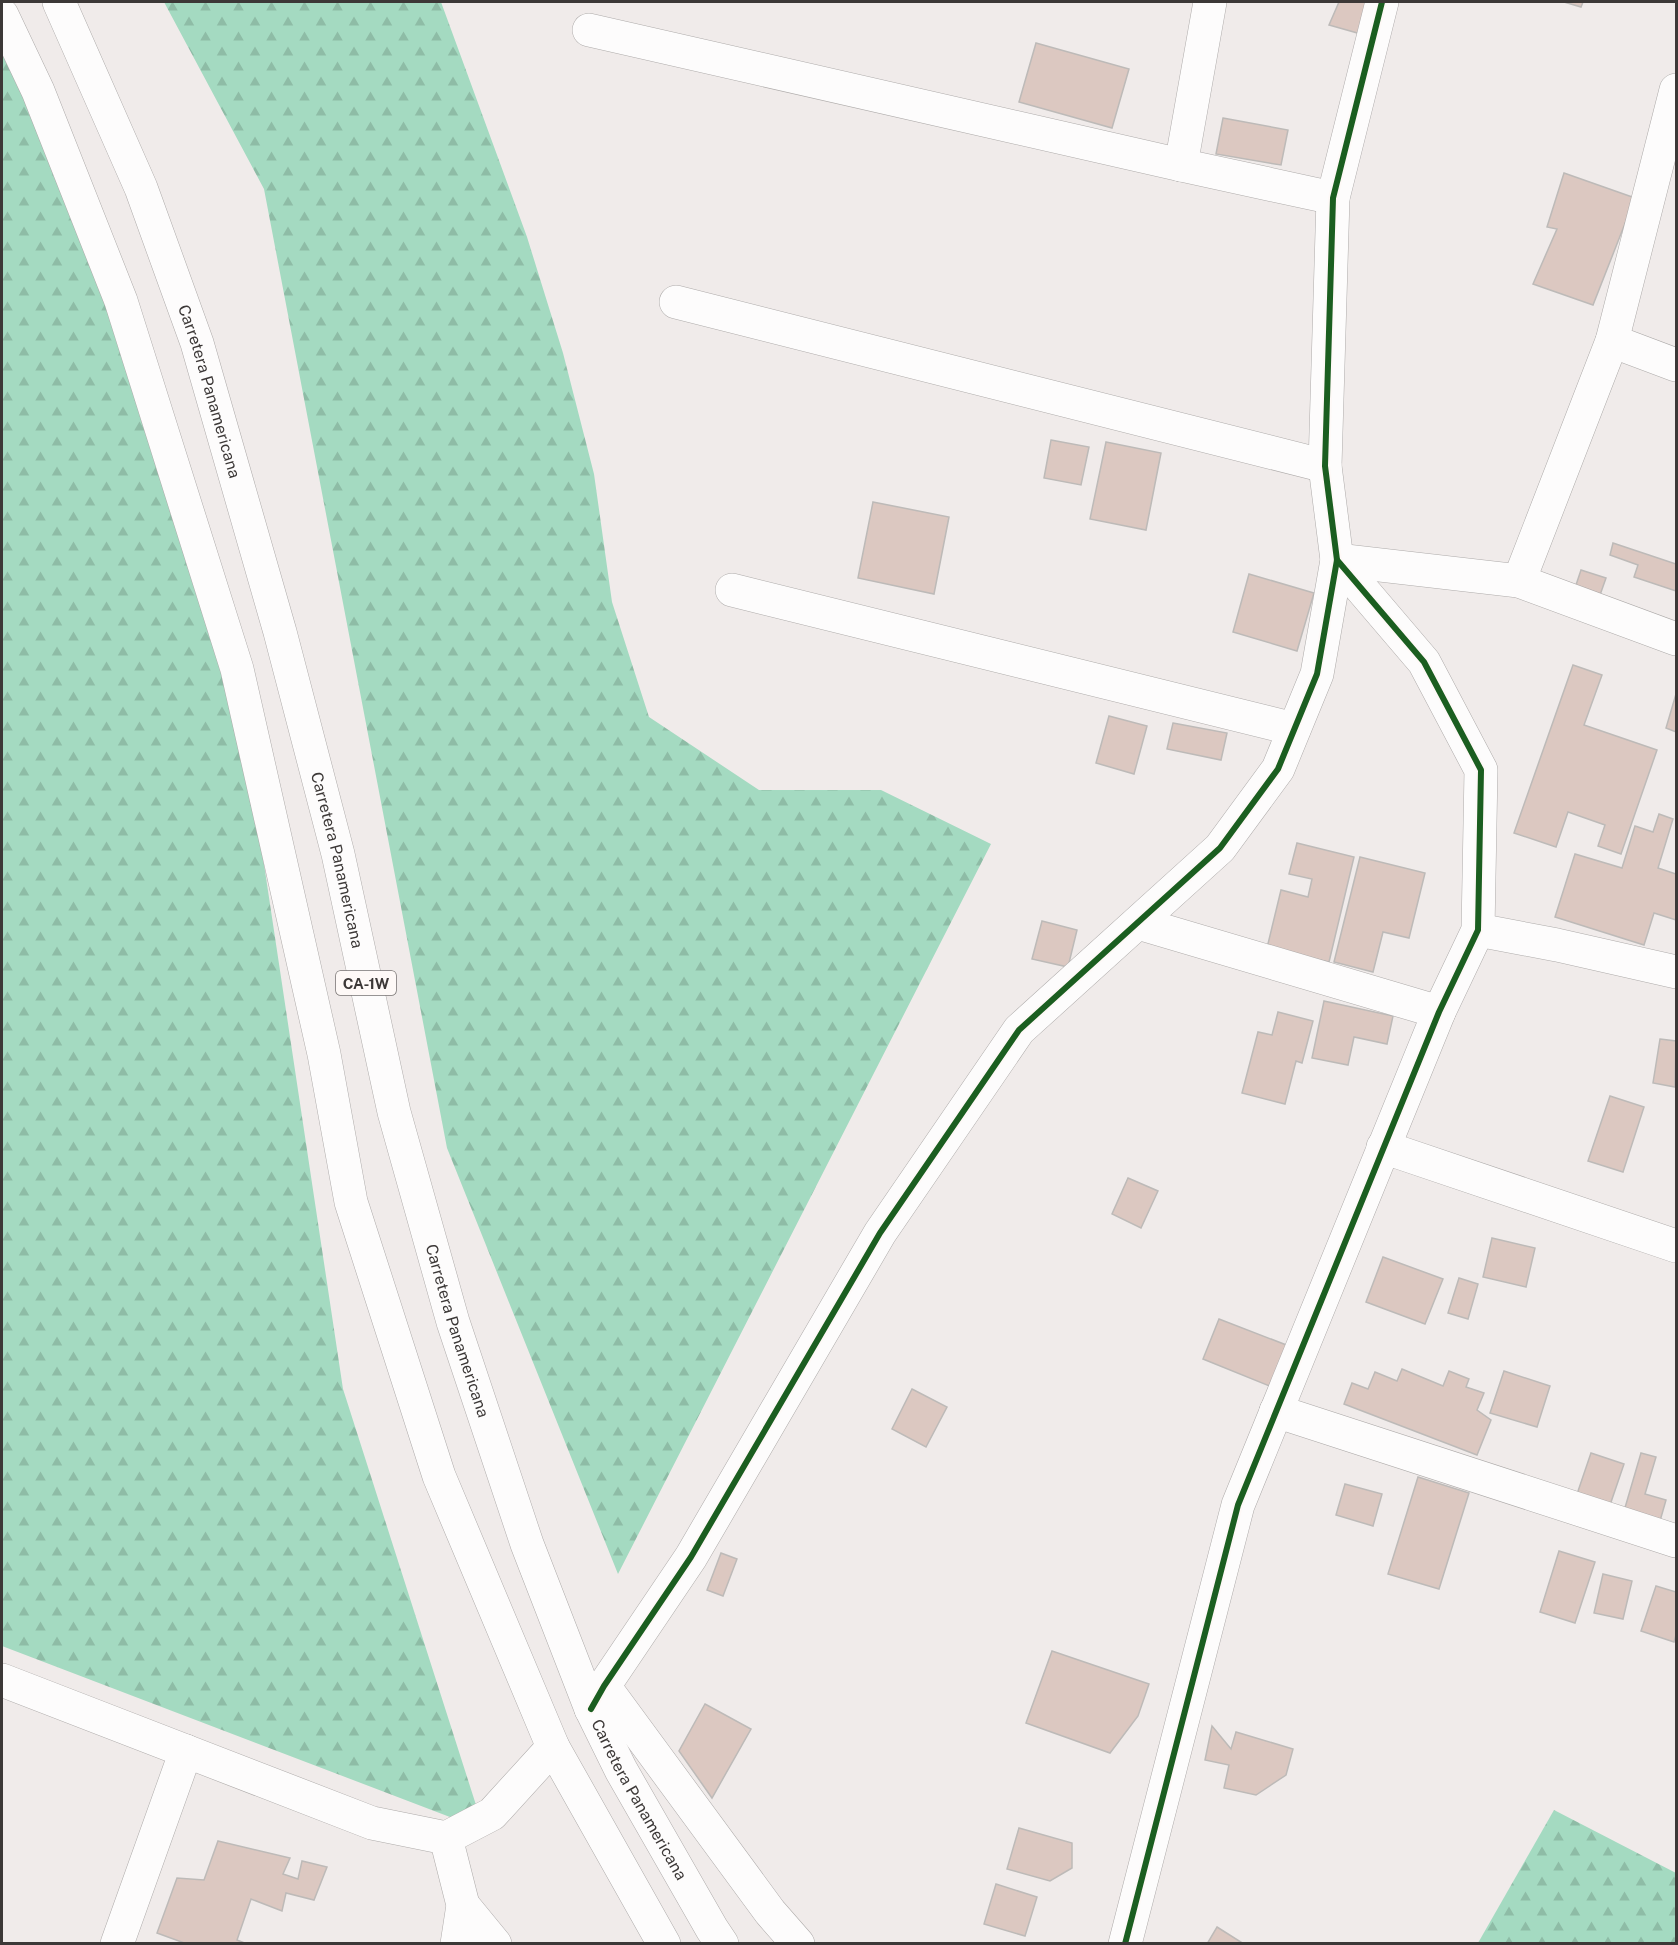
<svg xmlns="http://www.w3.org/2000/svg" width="1678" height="1945" font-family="'Public Sans',sans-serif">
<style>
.forest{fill:url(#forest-firs)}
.building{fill:#dcc8c1;stroke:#bdbab8;stroke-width:1.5}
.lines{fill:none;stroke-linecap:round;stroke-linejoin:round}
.minor-casing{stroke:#aeabaa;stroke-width:34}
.highway-casing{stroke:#aeabaa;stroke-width:34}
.minor{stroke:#fdfcfc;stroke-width:33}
.highway{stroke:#fdfcfc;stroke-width:33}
.cycleway-casing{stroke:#fef9f7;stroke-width:10}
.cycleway{stroke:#1b5e20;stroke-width:6}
.labels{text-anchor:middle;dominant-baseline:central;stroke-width:4.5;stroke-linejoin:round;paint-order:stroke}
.shield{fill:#fef9f7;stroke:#767271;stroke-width:1.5}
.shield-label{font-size:15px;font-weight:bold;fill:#3c3837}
.street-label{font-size:16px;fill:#3c3837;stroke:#fef9f7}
</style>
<defs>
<pattern id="forest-firs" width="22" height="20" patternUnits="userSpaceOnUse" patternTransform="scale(1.5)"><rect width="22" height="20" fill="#a4dac1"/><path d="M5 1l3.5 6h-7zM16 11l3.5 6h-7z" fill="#8ebca6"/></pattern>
</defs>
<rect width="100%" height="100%" fill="#f0ebea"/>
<g class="forest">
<polygon points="164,2 441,2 527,237 563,353 594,474 612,602 649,717 759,790 881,790 991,844 618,1574 447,1148 264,189"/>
<polygon points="2,43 155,375 262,851 343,1389 484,1830 2,1646"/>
<polygon points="1554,1810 1676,1873 1676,1943 1478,1943"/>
</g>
<g class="building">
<polygon points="1339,2 1371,2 1361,34 1329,25"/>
<polygon points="1564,2 1583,2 1581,7"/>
<polygon points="1036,43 1129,69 1112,128 1019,102"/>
<polygon points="1223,118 1288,130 1281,165 1216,154"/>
<polygon points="1564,173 1635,198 1593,305 1533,284 1557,229 1547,227"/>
<polygon points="1051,440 1089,447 1081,485 1044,478"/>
<polygon points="1106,442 1161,453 1146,530 1090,519"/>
<polygon points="873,502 949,517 934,594 858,578"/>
<polygon points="1613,543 1676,564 1676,591 1634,577 1638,565 1610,555"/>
<polygon points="1581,570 1606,578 1600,595 1575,588"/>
<polygon points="1249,574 1314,593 1297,651 1233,632"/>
<polygon points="1573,665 1602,675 1584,725 1657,750 1621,854 1598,846 1605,825 1568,812 1556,847 1514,833"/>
<polygon points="1676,694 1676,732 1666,728"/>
<polygon points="1109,716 1147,726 1134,774 1096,763"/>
<polygon points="1173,723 1227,733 1221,760 1167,749"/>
<polygon points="1659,814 1673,819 1658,868 1676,874 1676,920 1654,913 1644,945 1555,917 1575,854 1622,868 1635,826 1653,832"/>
<polygon points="1297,843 1354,857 1329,962 1267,948 1281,890 1308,897 1312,879 1289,874"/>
<polygon points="1360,857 1425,873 1409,938 1383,932 1373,972 1334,962"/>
<polygon points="1042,921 1077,930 1068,967 1032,959"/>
<polygon points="1324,1001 1393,1016 1387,1044 1354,1037 1348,1065 1312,1058"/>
<polygon points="1278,1012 1313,1021 1302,1063 1296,1061 1285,1104 1242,1093 1258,1032 1272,1035"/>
<polygon points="1660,1039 1676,1041 1675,1087 1653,1083"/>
<polygon points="1610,1096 1644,1107 1623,1172 1588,1161"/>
<polygon points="1128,1178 1158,1191 1141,1228 1112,1214"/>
<polygon points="1492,1238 1535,1248 1526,1287 1483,1277"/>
<polygon points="1383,1257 1443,1279 1425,1324 1366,1302"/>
<polygon points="1459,1278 1478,1284 1468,1319 1448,1313"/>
<polygon points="1219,1319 1289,1346 1272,1387 1203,1359"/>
<polygon points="1402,1369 1443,1386 1449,1371 1469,1379 1466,1387 1484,1393 1477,1410 1491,1420 1477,1455 1344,1404 1352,1383 1368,1389 1375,1372 1397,1381"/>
<polygon points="1504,1371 1550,1386 1537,1427 1490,1413"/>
<polygon points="912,1389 947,1407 926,1447 892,1429"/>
<polygon points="1591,1453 1624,1464 1609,1508 1576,1497"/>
<polygon points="1641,1453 1656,1457 1645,1494 1666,1500 1658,1528 1622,1518"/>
<polygon points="1418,1477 1469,1493 1439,1589 1388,1574"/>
<polygon points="1345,1484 1382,1494 1373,1526 1336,1515"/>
<polygon points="1559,1551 1595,1562 1575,1623 1540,1612"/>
<polygon points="721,1553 737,1559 723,1596 707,1590"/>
<polygon points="1603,1574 1632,1581 1623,1619 1594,1613"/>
<polygon points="1656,1586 1676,1592 1676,1635 1674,1642 1641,1631"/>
<polygon points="1052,1651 1149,1684 1138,1716 1110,1753 1026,1723"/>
<polygon points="705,1704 751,1729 712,1798 679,1751"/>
<polygon points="1212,1726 1231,1749 1236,1732 1293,1749 1286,1775 1256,1795 1224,1788 1229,1765 1205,1760"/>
<polygon points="1019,1828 1072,1843 1072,1868 1050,1881 1007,1869"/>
<polygon points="218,1841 290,1858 283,1874 298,1879 302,1861 327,1867 314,1900 286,1893 282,1911 251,1899 237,1940 247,1944 187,1944 157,1933 177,1878 204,1880"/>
<polygon points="996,1884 1037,1897 1025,1936 984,1924"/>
<polygon points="1217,1927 1244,1944 1207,1944"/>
</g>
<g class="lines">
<g class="minor-casing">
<g id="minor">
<polyline points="589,30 1181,165 1333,198"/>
<polyline points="1181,165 1210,2"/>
<polyline points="676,302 1325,466"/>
<polyline points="1612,341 1676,365"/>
<polyline points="1337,560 1519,581 1676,639"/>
<polyline points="1519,581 1612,341 1676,90"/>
<polyline points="732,590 1294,729"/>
<polyline points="1138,923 1439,1012"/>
<polyline points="1478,930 1557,945 1676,972"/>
<polyline points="1383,1147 1676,1246"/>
<polyline points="1276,1411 1676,1541"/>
<polyline points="2,1680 372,1823 446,1838 492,1814 553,1747"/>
<polyline points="604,1686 770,1912 798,1944"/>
<polyline points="591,1709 604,1686 691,1557 880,1233 1019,1030 1220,848 1278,769 1317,674 1337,560 1325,466 1333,198 1382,2"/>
<polyline points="446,1838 463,1905 457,1944"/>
<polyline points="463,1905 495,1944"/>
<polyline points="117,1944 186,1751"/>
<polyline points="1125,1944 1238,1505 1439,1012 1478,930 1481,770 1424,662 1337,560"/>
</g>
</g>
<g class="highway-casing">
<g id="highway">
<path id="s1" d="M59 2 141 188 197 343 280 632 338 854 394 1112 453 1322 527 1544 591 1709 621 1770 712 1929 722 1944"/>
<polyline points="2,15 38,91 121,301 237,669 324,1054 351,1202 439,1476 553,1747 664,1944"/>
</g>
</g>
<use href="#minor" class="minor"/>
<use href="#highway" class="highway"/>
<g class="cycleway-casing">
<g id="cycleway">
<polyline points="591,1709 604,1686 691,1557 880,1233 1019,1030 1220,848 1278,769 1317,674 1337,560 1325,466 1333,198 1382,2"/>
<polyline points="1125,1944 1238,1505 1439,1012 1478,930 1481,770 1424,662 1337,560"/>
</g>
</g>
<use href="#cycleway" class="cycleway"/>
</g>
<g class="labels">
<rect class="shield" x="336" y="971" width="60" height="24" rx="4.5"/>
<g class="shield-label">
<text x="366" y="983">CA-1W</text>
</g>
<g class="street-label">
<text stroke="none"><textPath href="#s1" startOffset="418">Carretera Panamericana</textPath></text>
<text stroke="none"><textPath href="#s1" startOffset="904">Carretera Panamericana</textPath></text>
<text stroke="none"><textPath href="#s1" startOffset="1390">Carretera Panamericana</textPath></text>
<text stroke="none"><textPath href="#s1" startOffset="1894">Carretera Panamericana</textPath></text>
</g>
</g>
<rect width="1678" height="1945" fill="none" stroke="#3c3837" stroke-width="6"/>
</svg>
